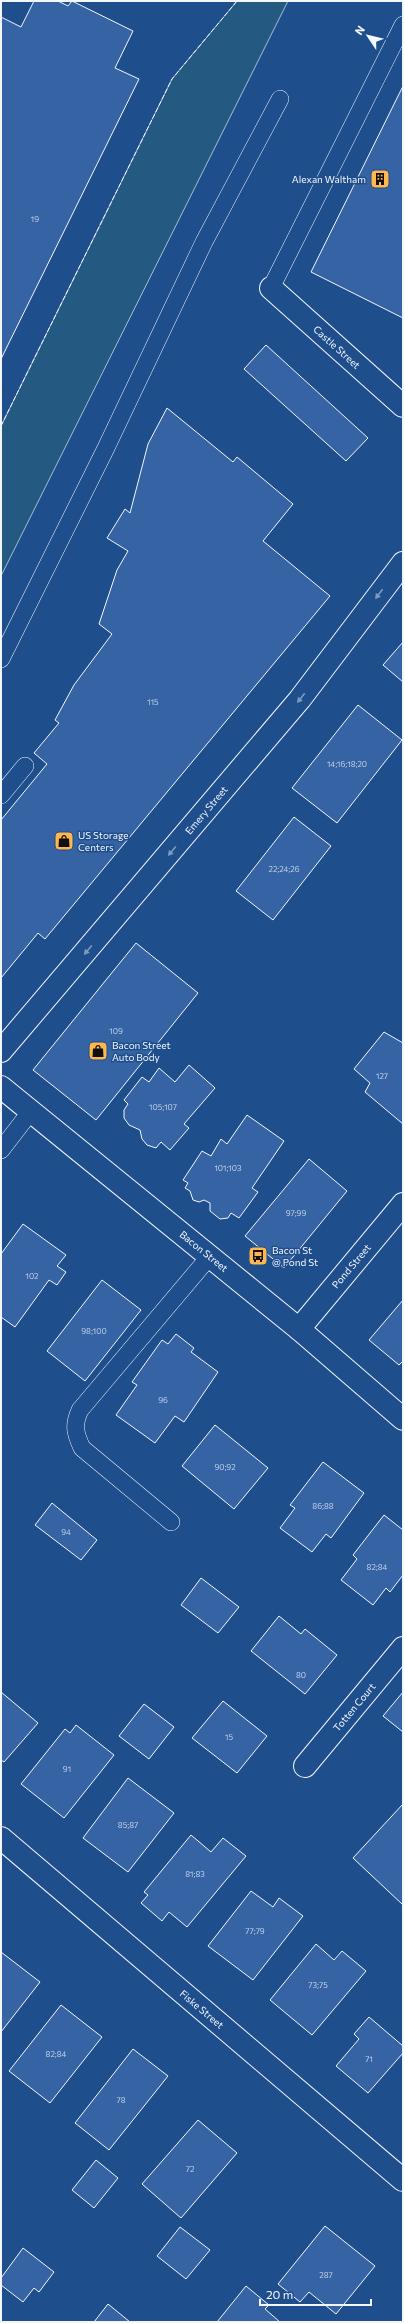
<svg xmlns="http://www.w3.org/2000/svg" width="404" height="2323" font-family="Commissioner,sans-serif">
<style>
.green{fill:#245a82;stroke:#a8bbd7}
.building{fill:#3563a3;stroke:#f2f6ff}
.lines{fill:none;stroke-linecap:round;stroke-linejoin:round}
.service-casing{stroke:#f2f6ff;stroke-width:18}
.minor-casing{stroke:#f2f6ff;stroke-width:24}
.secondary-casing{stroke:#f2f6ff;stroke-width:24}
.service{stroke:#1f4e8c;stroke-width:17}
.minor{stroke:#1f4e8c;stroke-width:22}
.secondary{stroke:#1f4e8c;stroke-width:22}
.fence{stroke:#f2f6ff;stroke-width:1;stroke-dasharray:5 2;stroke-linecap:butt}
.oneway{fill:#7e9ac0}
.labels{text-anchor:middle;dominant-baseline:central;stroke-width:3;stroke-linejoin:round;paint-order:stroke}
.number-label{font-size:8px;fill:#c3d1e8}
.poi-label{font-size:10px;fill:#f2f6ff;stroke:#1f4e8c;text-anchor:start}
.street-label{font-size:10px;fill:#f2f6ff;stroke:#1f4e8c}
</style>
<rect width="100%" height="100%" fill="#1f4e8c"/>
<polygon class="green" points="237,1 288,1 1,576 1,426 172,79"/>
<g class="building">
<polygon points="34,1 58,1 68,6 72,1 133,31 115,68 139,79 1,359 1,17 21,27"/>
<polygon points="403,86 403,318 311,272"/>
<polygon points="266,345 368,438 346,461 244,369"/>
<polygon points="167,408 233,462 237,457 293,504 263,541 330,596 45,939 38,933 1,978 1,820 47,764 34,753 59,723 55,720 74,685 112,634 99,624 117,570 128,551 107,538 125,509 130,513 148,444"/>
<polygon points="403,642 403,682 383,665"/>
<polygon points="358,705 402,740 337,823 292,788"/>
<polygon points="294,817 331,846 273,920 236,891"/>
<polygon points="136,943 198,993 96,1120 33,1070"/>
<polygon points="384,1032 403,1043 403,1124 365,1092 370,1083 354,1069"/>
<polygon points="189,1065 215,1088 184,1124 189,1128 170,1150 161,1142 156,1148 147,1145 142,1139 140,1130 129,1125 124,1118 124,1110 128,1104 124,1100 142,1077 149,1082 159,1068 175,1082"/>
<polygon points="247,1115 284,1141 252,1188 258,1192 239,1218 231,1213 228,1218 220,1219 210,1211 210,1203 204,1200 199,1202 193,1200 190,1191 185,1188 188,1183 183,1180 202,1151 211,1156 221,1139 227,1144"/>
<polygon points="309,1159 347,1191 284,1268 245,1236"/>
<polygon points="23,1224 66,1255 57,1266 66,1272 57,1285 49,1280 15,1327 1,1317 1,1254"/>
<polygon points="102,1280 141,1310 85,1381 47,1351"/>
<polygon points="403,1300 403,1361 399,1365 369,1340"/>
<polygon points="176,1334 194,1348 191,1352 218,1372 184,1422 175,1416 155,1443 116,1415 137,1385 132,1382 162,1340 168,1344"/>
<polygon points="215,1425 268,1468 234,1509 182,1466"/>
<polygon points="323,1462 364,1493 331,1538 326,1534 312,1552 280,1528 295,1508 290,1505"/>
<polygon points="52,1503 97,1540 81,1560 35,1525"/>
<polygon points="384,1515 403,1530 403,1575 390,1592 386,1588 373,1605 341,1580 357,1559 353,1555"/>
<polygon points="201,1578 239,1607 218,1633 181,1605"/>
<polygon points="279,1616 301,1634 305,1629 337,1655 305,1694 251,1651"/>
<polygon points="1,1692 38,1723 4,1762 1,1760"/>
<polygon points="403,1692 403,1732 383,1716"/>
<polygon points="223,1701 267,1736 237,1773 192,1738"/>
<polygon points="144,1704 174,1727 149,1759 119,1736"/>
<polygon points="76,1725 114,1755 64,1818 21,1784 65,1729 70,1733"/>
<polygon points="128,1778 174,1813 128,1872 83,1838"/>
<polygon points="403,1804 403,1905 353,1858"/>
<polygon points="191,1835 211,1852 223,1838 246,1856 187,1927 169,1912 162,1921 141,1903 148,1895 144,1892"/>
<polygon points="251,1891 273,1907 279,1898 303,1916 253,1980 208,1946"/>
<polygon points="316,1944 334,1960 342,1951 366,1971 312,2035 270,2000"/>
<polygon points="1,1952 40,1982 1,2032"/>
<polygon points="61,2005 102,2037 50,2103 9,2071"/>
<polygon points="369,2017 403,2046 403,2053 368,2093 336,2066 359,2039 354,2034"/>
<polygon points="133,2049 168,2076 109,2150 75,2123"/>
<polygon points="198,2120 237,2153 181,2218 142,2184"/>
<polygon points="96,2160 118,2178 94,2208 72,2190"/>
<polygon points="325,2226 375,2266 336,2314 309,2292 300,2302 278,2284"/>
<polygon points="180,2227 210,2250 186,2279 157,2256"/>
<polygon points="23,2248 54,2272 39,2292 34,2288 23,2302 1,2285 1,2278"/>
<polygon points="246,2286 269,2305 265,2309 280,2322 217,2322"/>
<polygon points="108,2304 130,2322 94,2322"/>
</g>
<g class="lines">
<g class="service-casing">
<g id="service">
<polyline points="271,288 403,25"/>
<polyline points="1,659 106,448 204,242 280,99"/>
<polyline points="1,795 25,766"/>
<polyline points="1,1150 31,1111"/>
<path d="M171 1522 82 1448C75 1433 73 1425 80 1410L210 1256"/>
</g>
</g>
<g class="minor-casing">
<g id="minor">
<polyline points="271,288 403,406"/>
<polyline points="1,1051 300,699 403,563"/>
<polyline points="299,1329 403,1204"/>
<polyline points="305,1766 403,1648"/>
<polyline points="1,1838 403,2180"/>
</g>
</g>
<g class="secondary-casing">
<polyline id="secondary" points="1,1087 299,1329 403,1419"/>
</g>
<use href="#service" class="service"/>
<use href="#minor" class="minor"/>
<use href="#secondary" class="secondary"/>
<polyline class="fence" points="1,426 172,79 237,1"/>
</g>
<defs><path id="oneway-solid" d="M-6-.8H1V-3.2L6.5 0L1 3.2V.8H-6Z"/></defs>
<g class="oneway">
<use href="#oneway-solid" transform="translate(379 594) rotate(127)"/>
<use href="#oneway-solid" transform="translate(301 698) rotate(128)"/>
<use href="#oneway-solid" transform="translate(172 851) rotate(130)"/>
<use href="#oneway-solid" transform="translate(88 950) rotate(130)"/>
</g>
<defs>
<g id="building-square" transform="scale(1)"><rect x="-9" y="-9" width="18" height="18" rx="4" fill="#ffb74d" stroke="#1f4e8c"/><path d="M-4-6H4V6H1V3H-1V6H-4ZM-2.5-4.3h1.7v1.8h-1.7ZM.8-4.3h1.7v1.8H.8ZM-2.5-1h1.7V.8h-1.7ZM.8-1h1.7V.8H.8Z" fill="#111"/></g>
<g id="shop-square" transform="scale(1)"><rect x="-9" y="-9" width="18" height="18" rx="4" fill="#ffb74d" stroke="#1f4e8c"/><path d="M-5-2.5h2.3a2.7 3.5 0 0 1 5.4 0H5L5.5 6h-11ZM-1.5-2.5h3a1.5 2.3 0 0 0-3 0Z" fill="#111"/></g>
<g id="bus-square" transform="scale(1)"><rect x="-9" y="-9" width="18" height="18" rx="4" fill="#ffb74d" stroke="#1f4e8c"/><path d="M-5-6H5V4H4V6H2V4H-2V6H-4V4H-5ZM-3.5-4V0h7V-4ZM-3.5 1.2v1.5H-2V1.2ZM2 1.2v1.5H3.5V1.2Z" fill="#111"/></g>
</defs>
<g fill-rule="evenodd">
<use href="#building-square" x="380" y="179"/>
<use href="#shop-square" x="64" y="841"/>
<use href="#shop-square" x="98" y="1051"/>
<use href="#bus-square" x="258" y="1256"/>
</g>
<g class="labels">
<g class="number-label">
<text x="35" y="219">19</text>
<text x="153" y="702">115</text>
<text x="347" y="764">14;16;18;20</text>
<text x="284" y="869">22;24;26</text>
<text x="116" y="1031">109</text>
<text x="382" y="1076">127</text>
<text x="163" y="1107">105;107</text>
<text x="228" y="1168">101;103</text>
<text x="296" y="1213">97;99</text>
<text x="32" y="1276">102</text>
<text x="94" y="1331">98;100</text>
<text x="163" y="1400">96</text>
<text x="225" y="1467">90;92</text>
<text x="323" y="1506">86;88</text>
<text x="66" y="1532">94</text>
<text x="377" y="1567">82;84</text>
<text x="301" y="1675">80</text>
<text x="229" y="1737">15</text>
<text x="67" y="1769">91</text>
<text x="128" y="1825">85;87</text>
<text x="195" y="1874">81;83</text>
<text x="255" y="1931">77;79</text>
<text x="318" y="1985">73;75</text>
<text x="56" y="2054">82;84</text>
<text x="369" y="2059">71</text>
<text x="121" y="2100">78</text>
<text x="190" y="2169">72</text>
<text x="326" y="2275">287</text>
</g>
<g class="poi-label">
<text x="366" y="179" text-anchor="end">Alexan Waltham</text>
<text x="78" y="835">US Storage<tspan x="78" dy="12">Centers</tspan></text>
<text x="112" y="1045">Bacon Street<tspan x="112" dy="12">Auto Body</tspan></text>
<text x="272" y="1250">Bacon St<tspan x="272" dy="12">@ Pond St</tspan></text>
</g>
<g class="street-label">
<text transform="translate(337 347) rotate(42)">Castle Street</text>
<text transform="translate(206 810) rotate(-50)">Emery Street</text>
<text transform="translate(204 1251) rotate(39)">Bacon Street</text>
<text transform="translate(351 1266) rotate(-50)">Pond Street</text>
<text transform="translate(354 1707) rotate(-50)">Totten Court</text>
<text transform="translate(202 2009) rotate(40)">Fiske Street</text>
</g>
</g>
<rect width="404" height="2323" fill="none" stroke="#f2f6ff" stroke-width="4"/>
<g transform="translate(368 36) rotate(305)" stroke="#1f4e8c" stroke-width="3" paint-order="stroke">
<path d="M0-3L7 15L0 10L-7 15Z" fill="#f2f6ff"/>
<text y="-6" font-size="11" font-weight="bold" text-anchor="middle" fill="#f2f6ff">N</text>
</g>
<path d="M260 2299v6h111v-6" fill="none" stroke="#f2f6ff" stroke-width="2"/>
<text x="266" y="2299" font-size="12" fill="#f2f6ff" stroke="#1f4e8c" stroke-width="3" paint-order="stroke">20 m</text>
</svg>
